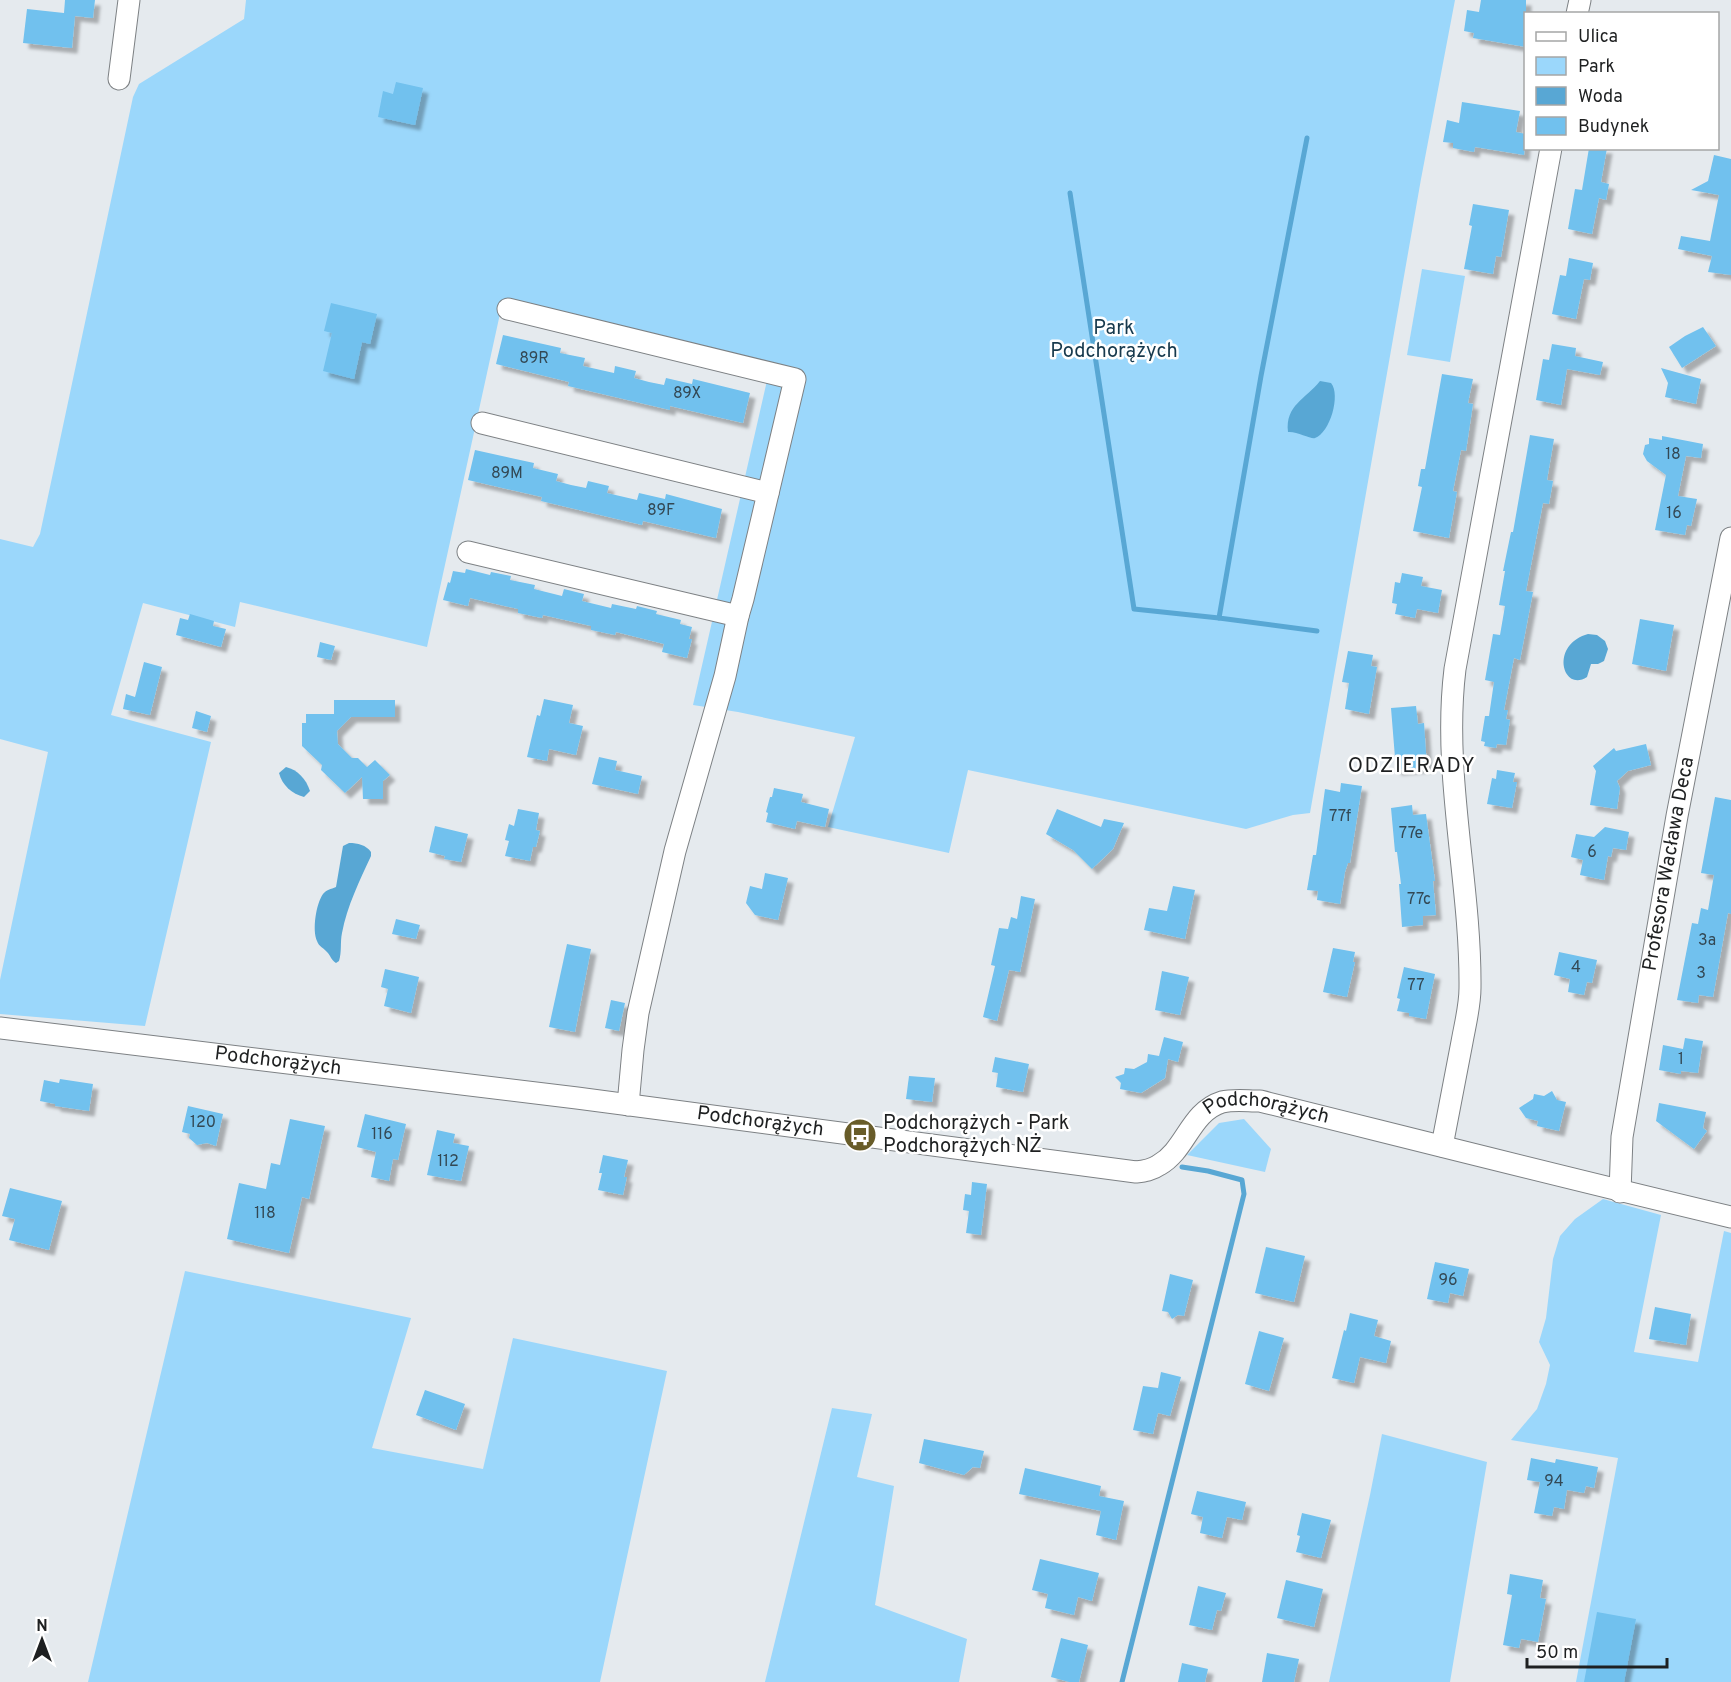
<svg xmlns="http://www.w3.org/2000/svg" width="1731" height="1682" font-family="Overpass,sans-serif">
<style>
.green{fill:#9bd7fb}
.water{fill:#58a7d4}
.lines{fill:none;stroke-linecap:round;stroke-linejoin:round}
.stream{stroke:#58a7d4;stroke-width:5}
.building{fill:#71c1ee;filter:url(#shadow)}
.minor-casing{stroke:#7d8184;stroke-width:23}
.minor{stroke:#fff;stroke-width:21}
.labels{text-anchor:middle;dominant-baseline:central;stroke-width:5;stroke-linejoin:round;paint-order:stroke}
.number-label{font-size:16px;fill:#334854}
.park-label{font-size:20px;fill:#16394d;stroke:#fff}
.street-label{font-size:20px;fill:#1e2021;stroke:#fff}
.poi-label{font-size:20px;fill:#1e2021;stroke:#fff;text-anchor:start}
.neighbourhood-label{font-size:21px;letter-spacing:1.5px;fill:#1e2021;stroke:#fff}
</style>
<defs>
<filter id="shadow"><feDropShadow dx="5.5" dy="5.5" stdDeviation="1.5" flood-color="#0004"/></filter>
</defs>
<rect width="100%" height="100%" fill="#e5eaee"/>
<g class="green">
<polygon points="246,0 1455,0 1421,179 1310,813 1293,815 1246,829 968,770 949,853 828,827 855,737 738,712 693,705 771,363 503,300 427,647 240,602 235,627 143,603 111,715 211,742 145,1026 0,1014 0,980 48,752 0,739 0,539 33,547 40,534 133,97 139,84 244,19"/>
<polygon points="1422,269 1465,276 1450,362 1407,355"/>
<polygon points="1244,1119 1271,1149 1265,1172 1187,1155 1219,1123"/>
<polygon points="1603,1199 1661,1215 1634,1352 1698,1362 1724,1231 1731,1233 1731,1682 1576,1682 1618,1458 1511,1440 1537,1409 1546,1384 1550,1365 1539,1342 1546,1318 1553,1259 1560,1236 1575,1219"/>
<polygon points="185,1271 411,1318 372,1448 483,1469 513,1338 667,1371 600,1682 88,1682"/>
<polygon points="832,1408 872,1414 857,1477 894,1486 875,1605 967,1639 959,1682 765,1682"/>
<polygon points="1382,1434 1487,1462 1450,1682 1329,1682 1370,1495"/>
</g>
<g class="water">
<path d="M1320 381 1331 383C1341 395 1330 433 1315 438 1312 440 1297 431 1288 432 1285 405 1306 399 1320 381Z"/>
<path d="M1588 634 1597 635 1605 641 1608 649 1604 661 1598 664H1591L1587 677C1563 693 1549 645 1588 634Z"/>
<path d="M286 767C298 770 306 779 310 791L304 797C292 794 282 785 279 773Z"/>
<path d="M349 843C358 843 366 845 371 852V856C360 880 347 906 342 933 340 942 342 952 339 961L336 963C331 960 331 956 327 952 324 948 319 947 317 941 312 930 316 904 323 894 326 890 331 889 336 887L343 846Z"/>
</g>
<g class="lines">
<g class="stream">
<polyline points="1307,138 1261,376 1219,618 1317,631"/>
<polyline points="1070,193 1134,609 1219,618"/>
<polyline points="1122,1682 1244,1194 1242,1180 1208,1171 1182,1167"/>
</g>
</g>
<g class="building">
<polygon points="65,0 95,0 93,18 75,16 72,48 23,43 27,9 64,13"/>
<polygon points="1481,0 1526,0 1526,47 1473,38 1474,33 1464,31 1467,10 1479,12"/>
<polygon points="396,82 423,88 415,125 378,117 383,91 393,94"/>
<polygon points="1462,102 1520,111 1516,132 1526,134 1524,155 1475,147 1474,152 1453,148 1453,143 1443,142 1447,120 1459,123"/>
<polygon points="1589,148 1607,148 1601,182 1609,184 1606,200 1599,198 1592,234 1568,229 1575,189 1582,190"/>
<polygon points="1714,155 1731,159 1731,275 1708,272 1712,256 1678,249 1681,236 1710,241 1719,195 1691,190 1708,181"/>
<polygon points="1473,204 1509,210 1501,257 1496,256 1493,274 1464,269 1472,226 1469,225"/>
<polygon points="1569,258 1593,263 1590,280 1584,279 1576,319 1552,314 1560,275 1566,276"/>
<polygon points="331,303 377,314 370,344 362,342 354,379 323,371 332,333 324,331"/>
<polygon points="1703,327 1716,346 1682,368 1669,347 1685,336"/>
<polygon points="503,335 561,348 560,353 585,358 583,366 614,373 615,366 636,371 634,378 649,382 664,385 666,378 692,384 693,379 750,393 743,423 670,406 670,410 568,386 569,382 496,364"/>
<polygon points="1552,344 1576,348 1575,356 1603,362 1600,375 1567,369 1561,405 1536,400 1543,359 1549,360"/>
<polygon points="1661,368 1701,379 1696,404 1665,397 1668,383"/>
<polygon points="1442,374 1473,379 1468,403 1473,404 1466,451 1461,450 1453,491 1457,492 1449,538 1413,531 1422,487 1418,486 1421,469 1425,469"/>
<polygon points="1530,435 1554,439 1547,480 1553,481 1549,504 1543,503 1526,591 1533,592 1520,660 1514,658 1504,710 1508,710 1506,719 1510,720 1506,745 1497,744 1496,748 1484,746 1485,742 1481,741 1485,716 1489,716 1494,682 1485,680 1493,634 1500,635 1505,606 1499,605 1505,571 1503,571 1511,532 1513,532"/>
<polygon points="1662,436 1703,444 1701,458 1686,456 1678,496 1697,499 1691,526 1687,525 1685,535 1655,530 1666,475 1647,461 1643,454 1645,445 1649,444 1649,438 1662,440"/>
<polygon points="475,450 534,463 533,468 558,474 556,481 571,485 586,488 588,481 609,486 607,493 637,500 639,493 665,499 666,494 722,509 716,538 643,521 642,525 541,501 542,497 468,480"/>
<polygon points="466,569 490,575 491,572 511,576 510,580 535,585 534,589 562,596 564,589 584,594 582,601 611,608 612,604 636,609 637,606 657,611 656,614 681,620 680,624 692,627 689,639 692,639 687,658 662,652 664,644 616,632 615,635 591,630 591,626 543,615 542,618 518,613 518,609 470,598 468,606 443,600 448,582 450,583 453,571 465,573"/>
<polygon points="1402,573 1423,577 1421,586 1442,590 1438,613 1417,609 1415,618 1395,614 1397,604 1392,603 1395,582 1400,583"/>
<polygon points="190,614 214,621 213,626 226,629 221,647 176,635 180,618 188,620"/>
<polygon points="1640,619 1674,625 1666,671 1632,664"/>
<polygon points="320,642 335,646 331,660 317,657"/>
<polygon points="1348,651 1373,655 1371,666 1377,667 1369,714 1345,709 1349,683 1342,682"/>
<polygon points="144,662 162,667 150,715 123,709 126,694 135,697"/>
<polygon points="544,699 573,705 569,723 583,726 576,755 549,749 547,761 527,757 537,715 540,716"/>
<polygon points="334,700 395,700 395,717 351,717 337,731 338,744 352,758 358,758 367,767 375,760 390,775 383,781 383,799 363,799 362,777 345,793 321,770 322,765 302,746 302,723 306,723 306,714 334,714"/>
<polygon points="1416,706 1418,724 1424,723 1427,767 1396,770 1391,708"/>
<polygon points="196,711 211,716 207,732 192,728"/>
<polygon points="1646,744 1651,765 1628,771 1617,781 1620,788 1617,809 1590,805 1596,771 1593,766 1614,748 1616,751"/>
<polygon points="599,757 617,761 615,770 642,776 638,794 592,784"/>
<polygon points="1497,770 1515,773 1513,782 1517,782 1512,808 1487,804 1492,778 1496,779"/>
<polygon points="1341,783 1362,786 1350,863 1348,863 1345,872 1340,904 1317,900 1318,891 1307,890 1313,855 1316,855 1325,789 1340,792"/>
<polygon points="774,788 803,794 801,802 829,809 825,827 797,821 795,829 766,822 768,813 766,812 770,797 772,797"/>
<polygon points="1715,797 1731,800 1731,914 1728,913 1713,997 1699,995 1698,1003 1677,1000 1692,923 1698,924 1701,908 1708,910 1714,875 1701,873"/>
<polygon points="1412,805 1413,815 1426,814 1435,881 1433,881 1436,915 1423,916 1423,925 1402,927 1399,884 1401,884 1397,852 1395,852 1391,808"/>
<polygon points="518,809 539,813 536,830 540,831 536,847 533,847 530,861 505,856 509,841 505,840 509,824 514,826"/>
<polygon points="1057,809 1101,827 1104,819 1124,823 1113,849 1092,869 1073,850 1046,834"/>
<polygon points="435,826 468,834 461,862 444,859 445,856 429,852"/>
<polygon points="1605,827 1629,832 1626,850 1613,848 1611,857 1608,856 1604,880 1580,875 1583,860 1571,857 1576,834 1594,837"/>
<polygon points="765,873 788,878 778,920 755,915 746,903 750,886 762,889"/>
<polygon points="1173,886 1195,890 1185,939 1144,930 1149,908 1167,911"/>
<polygon points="1021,896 1035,899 1020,972 1009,970 997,1021 983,1017 995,966 991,965 999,928 1008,929 1011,917 1017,919"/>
<polygon points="396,919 420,925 416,939 392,934"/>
<polygon points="567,944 591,949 575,1032 549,1027"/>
<polygon points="1333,948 1355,952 1353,962 1355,962 1347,997 1323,992"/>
<polygon points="1559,952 1597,960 1592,983 1587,982 1584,995 1568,992 1570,979 1554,975"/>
<polygon points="1404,967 1435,974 1426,1019 1409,1016 1409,1013 1397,1011 1400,999 1397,998"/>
<polygon points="385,969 419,977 411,1013 384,1006 388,989 381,987"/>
<polygon points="1162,971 1189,977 1180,1015 1155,1010"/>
<polygon points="611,1000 625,1003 619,1031 605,1028"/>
<polygon points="1164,1037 1183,1042 1178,1062 1168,1059 1165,1078 1141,1093 1120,1089 1121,1083 1115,1077 1124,1074 1125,1068 1134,1069 1147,1062 1148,1054 1159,1056"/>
<polygon points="1685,1038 1703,1041 1698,1073 1681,1071 1681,1074 1659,1070 1663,1045 1683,1049"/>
<polygon points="995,1057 1029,1064 1023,1092 996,1087 998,1073 992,1072"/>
<polygon points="909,1076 935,1078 932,1102 906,1099"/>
<polygon points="60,1079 93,1084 89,1111 55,1106 55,1104 40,1101 44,1080 59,1083"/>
<polygon points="1552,1091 1557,1100 1566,1102 1559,1131 1537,1126 1538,1121 1526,1118 1519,1108 1533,1099 1534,1094 1544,1096"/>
<polygon points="1659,1103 1706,1112 1703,1128 1707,1131 1694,1149 1656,1121"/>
<polygon points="188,1106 223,1114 216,1146 207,1143 197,1145 189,1138 190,1134 182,1132"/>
<polygon points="365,1114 406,1124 398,1160 393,1159 389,1181 371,1177 376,1152 357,1147"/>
<polygon points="290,1119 325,1126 309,1199 302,1197 289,1253 227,1239 239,1183 266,1189 271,1163 280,1165"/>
<polygon points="437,1130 455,1134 453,1143 469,1146 461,1181 427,1175"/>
<polygon points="603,1155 628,1160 624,1177 627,1177 623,1195 598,1190 602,1173 599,1173"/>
<polygon points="972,1182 987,1184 981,1235 966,1233 969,1211 963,1210 965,1194 971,1195"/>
<polygon points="10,1188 62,1201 49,1250 9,1240 15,1219 2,1216"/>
<polygon points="1266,1247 1305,1256 1294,1302 1255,1293"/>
<polygon points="1435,1262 1469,1269 1463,1296 1450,1293 1448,1303 1427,1299"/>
<polygon points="1170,1274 1193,1280 1184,1316 1178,1315 1172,1319 1168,1312 1162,1311"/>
<polygon points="1655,1307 1691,1314 1686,1345 1649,1339"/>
<polygon points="1350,1313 1378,1320 1374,1336 1391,1341 1386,1363 1360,1357 1354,1383 1332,1378 1344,1330 1346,1331"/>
<polygon points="1259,1331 1284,1338 1269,1391 1245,1384"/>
<polygon points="1161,1372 1181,1377 1170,1416 1158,1413 1153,1434 1133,1430 1143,1386 1158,1388"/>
<polygon points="425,1390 465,1404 456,1430 416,1415"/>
<polygon points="924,1439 984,1451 980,1468 973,1467 964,1475 919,1463"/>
<polygon points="1531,1458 1555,1463 1556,1459 1598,1467 1594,1488 1586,1486 1584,1493 1567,1490 1564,1509 1554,1507 1552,1516 1534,1513 1540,1482 1527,1480"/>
<polygon points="1025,1468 1101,1486 1099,1496 1124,1501 1116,1540 1096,1535 1101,1511 1019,1494"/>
<polygon points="1197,1491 1246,1502 1242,1520 1227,1517 1222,1538 1200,1533 1203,1517 1191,1514"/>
<polygon points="1302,1513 1331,1520 1321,1558 1296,1552 1300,1536 1297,1535"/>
<polygon points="1040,1559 1099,1573 1092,1601 1078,1597 1074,1615 1045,1608 1048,1594 1032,1590"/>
<polygon points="1510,1574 1543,1580 1540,1598 1546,1599 1538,1642 1521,1639 1519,1648 1503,1645 1512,1595 1507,1594"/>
<polygon points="1286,1580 1323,1589 1314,1627 1277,1618"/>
<polygon points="1198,1586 1226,1593 1221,1611 1217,1610 1212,1630 1189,1625"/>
<polygon points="1597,1612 1636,1619 1624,1682 1584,1682"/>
<polygon points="1061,1638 1088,1645 1079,1682 1069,1682 1051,1677"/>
<polygon points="1267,1653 1299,1659 1294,1682 1262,1682"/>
<polygon points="1182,1663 1208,1669 1205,1682 1178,1682"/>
</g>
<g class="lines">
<g class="minor-casing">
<g id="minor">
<polyline points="1577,14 1580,0"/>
<polyline points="119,79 129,0"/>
<polyline points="508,309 795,379 743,599 738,616 725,676 675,851 638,1013 633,1050 628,1105"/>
<polyline points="482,423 768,493"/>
<polyline points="468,552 738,616"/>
<path id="s1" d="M0 1028 577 1098 1136 1172C1144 1171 1152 1170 1159 1165 1186 1150 1190 1112 1222 1102 1234 1099 1247 1101 1260 1101 1417 1140 1574 1180 1731 1217"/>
<path d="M1442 1146C1449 1111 1455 1077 1462 1042 1465 1025 1470 1006 1470 988 1471 882 1442 775 1455 669L1551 148"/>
<path id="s2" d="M1620 1192 1622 1137 1677 816 1731 538"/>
</g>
</g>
<use href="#minor" class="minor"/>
</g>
<defs>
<g id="bus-disc" transform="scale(1.725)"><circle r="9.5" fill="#685c29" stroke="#fff"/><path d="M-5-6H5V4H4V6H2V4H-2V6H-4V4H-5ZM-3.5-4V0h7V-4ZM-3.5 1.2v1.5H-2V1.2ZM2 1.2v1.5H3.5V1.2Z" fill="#fff"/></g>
</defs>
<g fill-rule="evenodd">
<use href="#bus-disc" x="860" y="1135"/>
</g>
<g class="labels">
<g class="number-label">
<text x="534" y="359">89R</text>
<text x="687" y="394">89X</text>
<text x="1673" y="455">18</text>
<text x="507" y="474">89M</text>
<text x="661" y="511">89F</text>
<text x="1674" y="514">16</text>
<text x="1340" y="817">77f</text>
<text x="1411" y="834">77e</text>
<text x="1592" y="853">6</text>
<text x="1419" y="900">77c</text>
<text x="1707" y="941">3a</text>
<text x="1576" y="968">4</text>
<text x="1701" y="974">3</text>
<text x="1416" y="986">77</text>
<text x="1681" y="1060">1</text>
<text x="203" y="1123">120</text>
<text x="382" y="1135">116</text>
<text x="448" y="1162">112</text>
<text x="265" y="1214">118</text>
<text x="1448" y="1281">96</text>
<text x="1554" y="1482">94</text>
</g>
<g class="park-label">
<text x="1114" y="329">Park<tspan x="1114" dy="23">Podchorążych</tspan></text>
</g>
<g class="street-label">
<text stroke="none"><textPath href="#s2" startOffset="332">Profesora Wacława Deca</textPath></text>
<text stroke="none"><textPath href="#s1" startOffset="280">Podchorążych</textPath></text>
<text stroke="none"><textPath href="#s1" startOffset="1305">Podchorążych</textPath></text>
<text stroke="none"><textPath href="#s1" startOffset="766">Podchorążych</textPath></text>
</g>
<g class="poi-label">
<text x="883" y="1124">Podchorążych - Park<tspan x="883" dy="23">Podchorążych NŻ</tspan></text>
</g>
<g class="neighbourhood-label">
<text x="1412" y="766">ODZIERADY</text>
</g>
</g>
<rect x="1524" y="12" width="195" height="138" fill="#ffffff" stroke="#a5a6a6" stroke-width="1.5"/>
<rect x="1536" y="32" width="30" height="9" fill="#ffffff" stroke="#a5a6a6" stroke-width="1.5"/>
<text x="1578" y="42" font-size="18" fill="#1e2021">Ulica</text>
<rect x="1536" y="57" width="30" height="18" fill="#9bd7fb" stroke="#a5a6a6" stroke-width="1.5"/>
<text x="1578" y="72" font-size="18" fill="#1e2021">Park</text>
<rect x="1536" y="87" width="30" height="18" fill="#58a7d4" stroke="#a5a6a6" stroke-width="1.5"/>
<text x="1578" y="102" font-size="18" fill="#1e2021">Woda</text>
<rect x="1536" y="117" width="30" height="18" fill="#71c1ee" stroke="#a5a6a6" stroke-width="1.5"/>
<text x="1578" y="132" font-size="18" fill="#1e2021">Budynek</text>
<g transform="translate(42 1640)" stroke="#ffffff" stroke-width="4.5" paint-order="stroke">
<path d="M0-4.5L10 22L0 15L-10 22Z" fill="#1e2021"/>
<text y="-9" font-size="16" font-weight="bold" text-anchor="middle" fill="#1e2021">N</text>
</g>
<path d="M1527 1658v9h140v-9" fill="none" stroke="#1e2021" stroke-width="3"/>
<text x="1536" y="1658" font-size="18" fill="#1e2021" stroke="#ffffff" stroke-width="4.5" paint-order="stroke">50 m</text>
</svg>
